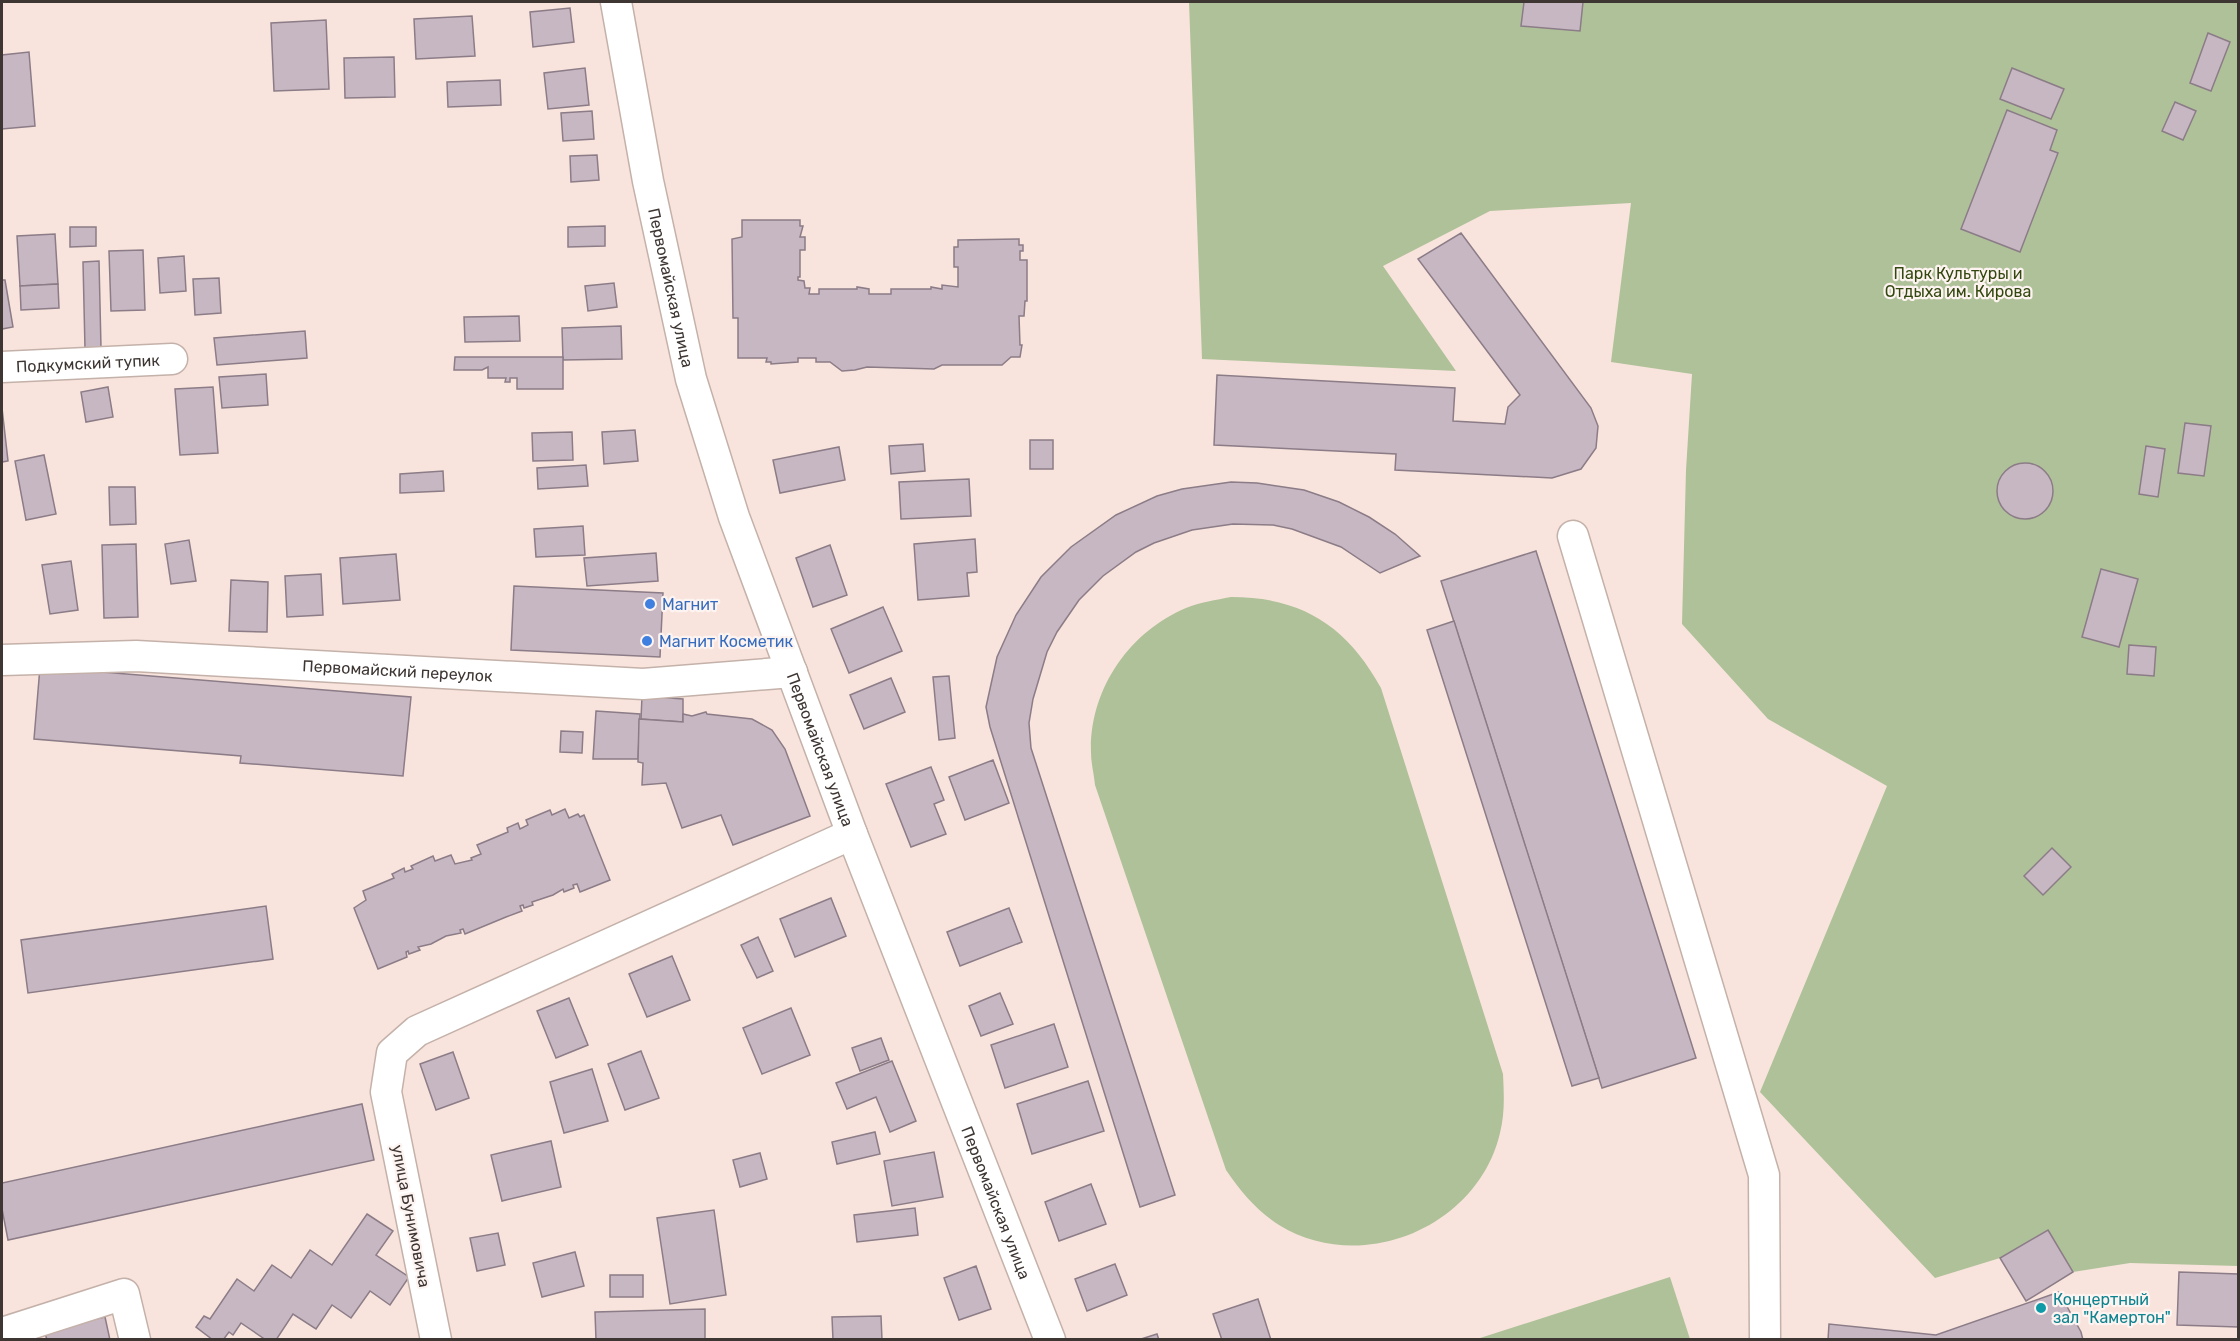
<svg xmlns="http://www.w3.org/2000/svg" width="2240" height="1341" font-family="Rubik,sans-serif">
<style>
.green{fill:#afc199}
.building{fill:#c7b7c3;stroke:#8b7c87;stroke-width:1.5}
.lines{fill:none;stroke-linecap:round;stroke-linejoin:round}
.minor-casing{stroke:#c4b1a9;stroke-width:33}
.minor{stroke:#fff;stroke-width:30}
.shop-dot{fill:#3f7fe0;stroke:#fdf4f1;stroke-width:2}
.culture-dot{fill:#0f9aa8;stroke:#fdf4f1;stroke-width:2}
.labels{text-anchor:middle;dominant-baseline:central;stroke-width:4.5;stroke-linejoin:round;paint-order:stroke}
.park-label{font-size:16px;fill:#33480f;stroke:#fdf4f1}
.street-label{font-size:16px;fill:#3e3633;stroke:#fdf4f1}
.shop-label{font-size:16px;fill:#366cbe;stroke:#fdf4f1;text-anchor:start}
.culture-label{font-size:16px;fill:#0d838f;stroke:#fdf4f1;text-anchor:start}
</style>
<rect width="100%" height="100%" fill="#f8e4dc"/>
<g class="green">
<polygon points="1189,2 2238,2 2238,1266 2130,1263 2073,1272 2047,1230 2000,1258 1935,1278 1760,1092 1887,786 1768,719 1682,624 1686,470 1692,374 1611,362 1631,203 1490,211 1383,266 1456,371 1202,359"/>
<path d="M1231 597C1302 597 1347 626 1381 688L1503 1074C1504 1094 1505 1113 1500 1133 1478 1227 1362 1276 1279 1225 1257 1211 1241 1192 1226 1170L1095 785C1094 774 1091 763 1091 753 1089 690 1129 632 1186 608 1200 602 1216 600 1231 597Z"/>
<polygon points="1670,1277 1690,1339 1477,1339"/>
</g>
<g class="building">
<polygon points="1524,2 1583,2 1580,31 1521,26"/>
<polygon points="570,8 574,42 533,47 530,12"/>
<polygon points="472,16 475,56 416,59 414,19"/>
<polygon points="326,20 329,89 274,91 271,23"/>
<polygon points="2208,33 2230,42 2211,91 2190,83"/>
<polygon points="29,52 35,126 2,129 2,55"/>
<polygon points="394,57 395,97 345,98 344,58"/>
<polygon points="585,68 589,105 548,109 544,73"/>
<polygon points="2012,68 2064,89 2051,119 2000,99"/>
<polygon points="500,80 501,105 448,107 447,82"/>
<polygon points="2175,102 2196,111 2183,140 2162,131"/>
<polygon points="2007,110 2057,130 2050,150 2058,153 2020,252 1961,229"/>
<polygon points="592,111 594,139 563,141 561,113"/>
<polygon points="597,155 599,180 571,182 570,156"/>
<polygon points="742,220 800,220 800,226 803,226 800,237 805,237 805,250 800,250 800,277 798,277 798,280 804,281 805,288 810,288 809,294 819,294 819,289 857,289 857,287 869,289 869,294 891,294 891,289 931,289 931,287 942,289 942,285 958,287 958,267 954,267 954,247 958,247 958,240 1019,239 1019,245 1023,245 1023,251 1020,251 1020,260 1027,260 1027,301 1025,301 1024,316 1019,316 1020,345 1022,345 1020,357 1011,357 1002,365 942,365 934,369 867,367 855,370 842,371 830,362 816,362 816,358 798,358 798,362 771,364 771,362 766,362 767,358 738,358 738,318 733,318 732,239 742,237"/>
<polygon points="605,226 605,246 568,247 568,227"/>
<polygon points="70,227 96,227 96,246 70,247"/>
<polygon points="1461,233 1591,408 1598,426 1596,448 1581,469 1552,478 1395,470 1396,454 1214,445 1217,375 1455,388 1453,421 1505,424 1508,407 1520,395 1418,259"/>
<polygon points="55,234 58,284 20,286 17,236"/>
<polygon points="143,250 145,310 111,311 109,251"/>
<polygon points="184,256 186,291 160,293 158,258"/>
<polygon points="99,261 101,348 85,349 83,262"/>
<polygon points="219,278 221,313 195,315 193,279"/>
<polygon points="2,280 5,280 13,327 2,329"/>
<polygon points="614,283 617,307 588,311 585,286"/>
<polygon points="58,284 59,308 21,310 20,286"/>
<polygon points="519,316 520,341 465,342 464,317"/>
<polygon points="621,326 622,359 563,360 562,328"/>
<polygon points="305,331 307,358 217,365 214,338"/>
<polygon points="455,357 563,357 563,389 517,389 517,378 510,378 510,382 505,382 506,378 488,378 488,367 482,370 454,370"/>
<polygon points="266,374 268,405 222,408 219,377"/>
<polygon points="108,387 113,417 86,422 81,392"/>
<polygon points="213,387 218,453 180,455 175,389"/>
<polygon points="2,408 8,461 2,462"/>
<polygon points="2185,423 2211,426 2204,476 2178,473"/>
<polygon points="635,430 638,461 604,464 602,432"/>
<polygon points="572,432 573,460 533,461 532,433"/>
<rect x="1030" y="440" width="23" height="29"/>
<polygon points="923,444 925,471 891,474 889,446"/>
<polygon points="2146,446 2165,449 2158,497 2139,494"/>
<polygon points="839,447 845,480 780,493 773,460"/>
<polygon points="44,455 56,514 26,520 15,461"/>
<circle cx="2025" cy="491" r="28"/>
<polygon points="586,465 588,486 538,489 537,468"/>
<polygon points="443,471 444,491 400,493 400,474"/>
<polygon points="969,479 971,516 901,519 899,482"/>
<polygon points="1231,482 1257,483 1304,490 1339,502 1369,517 1395,534 1420,556 1380,573 1341,547 1292,529 1273,525 1233,524 1192,530 1154,543 1136,552 1103,576 1079,600 1057,632 1047,652 1033,699 1029,723 1031,748 1175,1195 1140,1207 990,727 986,707 997,657 1016,615 1041,577 1071,547 1116,515 1157,496 1182,489"/>
<polygon points="109,487 135,487 136,524 110,525"/>
<polygon points="583,526 585,555 536,557 534,529"/>
<polygon points="975,539 977,572 967,573 969,596 918,600 914,544"/>
<polygon points="189,540 196,581 171,584 165,544"/>
<polygon points="136,544 138,617 104,618 102,545"/>
<polygon points="830,545 847,595 813,607 796,558"/>
<polygon points="1536,551 1696,1058 1602,1088 1441,581"/>
<polygon points="656,553 658,581 587,586 584,558"/>
<polygon points="396,554 400,600 343,604 340,558"/>
<polygon points="71,561 78,610 50,614 42,565"/>
<polygon points="2101,569 2138,579 2119,647 2082,637"/>
<polygon points="321,574 323,615 287,617 285,576"/>
<polygon points="231,580 268,582 267,632 229,631"/>
<polygon points="514,586 663,593 660,657 511,650"/>
<polygon points="883,607 902,651 849,673 831,629"/>
<polygon points="1454,621 1599,1078 1572,1086 1427,630"/>
<polygon points="2129,645 2156,647 2154,676 2127,674"/>
<polygon points="40,667 411,697 403,776 240,763 241,756 34,739"/>
<polygon points="949,676 955,738 939,740 933,677"/>
<polygon points="891,678 905,712 864,729 850,695"/>
<polygon points="642,696 683,699 683,722 641,719"/>
<polygon points="596,711 640,714 638,759 593,759"/>
<polygon points="706,712 707,714 752,719 772,730 785,749 810,816 733,845 721,815 682,828 666,783 642,785 643,763 638,762 639,719 683,722 683,714 692,716"/>
<polygon points="561,731 583,732 582,753 560,752"/>
<polygon points="993,760 1009,803 965,820 949,777"/>
<polygon points="931,767 944,800 934,804 946,834 911,847 886,784"/>
<polygon points="565,809 569,818 578,814 580,817 584,815 610,880 580,892 577,884 573,885 574,888 564,892 563,889 553,895 532,902 533,905 524,908 523,905 520,906 522,911 506,917 465,934 463,929 460,930 461,933 446,936 431,944 418,947 420,950 409,954 408,951 406,952 407,957 378,969 354,908 366,900 363,891 394,878 392,874 404,868 405,872 413,869 411,866 433,856 435,861 451,855 455,864 472,860 471,858 481,854 477,845 508,832 507,828 518,823 520,829 528,825 526,820 550,810 552,815"/>
<polygon points="2052,848 2071,867 2043,895 2024,876"/>
<polygon points="831,898 846,936 795,957 780,919"/>
<polygon points="266,906 273,959 28,993 21,940"/>
<polygon points="1009,908 1022,942 960,966 947,932"/>
<polygon points="758,937 773,971 757,978 741,945"/>
<polygon points="672,956 690,1000 647,1017 629,974"/>
<polygon points="1000,993 1013,1024 981,1036 969,1006"/>
<polygon points="569,998 588,1045 556,1058 537,1011"/>
<polygon points="791,1008 810,1055 762,1074 743,1028"/>
<polygon points="1054,1024 1068,1067 1005,1088 991,1045"/>
<polygon points="881,1038 889,1060 860,1071 852,1048"/>
<polygon points="641,1051 659,1098 625,1110 608,1064"/>
<polygon points="453,1052 469,1098 436,1110 420,1064"/>
<polygon points="892,1061 916,1121 890,1132 876,1097 847,1109 836,1083"/>
<polygon points="592,1069 608,1121 564,1133 550,1082"/>
<polygon points="1088,1081 1104,1131 1032,1154 1017,1104"/>
<polygon points="362,1104 374,1160 8,1240 2,1209 2,1183"/>
<polygon points="875,1132 880,1154 837,1164 832,1142"/>
<polygon points="551,1141 561,1187 502,1201 491,1155"/>
<polygon points="934,1152 943,1197 892,1206 884,1161"/>
<polygon points="760,1153 767,1179 740,1187 733,1160"/>
<polygon points="1091,1184 1106,1224 1059,1241 1045,1202"/>
<polygon points="915,1208 918,1235 857,1242 854,1215"/>
<polygon points="714,1210 726,1295 670,1304 657,1218"/>
<polygon points="367,1214 393,1231 376,1255 409,1277 390,1305 370,1291 351,1318 332,1305 316,1329 293,1314 276,1340 266,1340 241,1323 233,1335 229,1332 223,1340 213,1340 196,1327 204,1316 210,1319 237,1279 254,1291 272,1265 291,1278 310,1250 332,1265"/>
<polygon points="2048,1230 2073,1272 2026,1301 2000,1258"/>
<polygon points="498,1233 505,1265 477,1271 470,1238"/>
<polygon points="575,1252 584,1286 542,1297 533,1263"/>
<polygon points="1115,1264 1127,1295 1087,1311 1075,1279"/>
<polygon points="976,1266 991,1309 959,1320 944,1278"/>
<polygon points="2179,1272 2238,1274 2238,1327 2177,1325"/>
<rect x="610" y="1275" width="33" height="22"/>
<polygon points="2059,1292 2081,1332 2083,1340 1828,1340 1829,1324 1936,1335"/>
<polygon points="1258,1299 1271,1340 1222,1340 1213,1314"/>
<polygon points="705,1309 705,1340 596,1340 595,1312"/>
<polygon points="881,1316 882,1340 833,1340 832,1317"/>
<polygon points="105,1317 110,1340 47,1340 44,1330"/>
<polygon points="1157,1334 1159,1340 1138,1340"/>
</g>
<g class="lines">
<g class="minor-casing">
<g id="minor">
<path id="s1" d="M616 2 648 181 691 379 734 517 852 834 1050 1340"/>
<path id="s2" d="M2 367 172 359"/>
<polyline points="1573,536 1764,1175 1765,1340"/>
<path id="s3" d="M2 660 136 656 643 684 792 672"/>
<polyline points="2,1333 124,1294 135,1340"/>
<polyline points="436,1340 386,1092 392,1053 417,1031 852,834"/>
</g>
</g>
<use href="#minor" class="minor"/>
</g>
<g class="shop-dot">
<circle cx="650" cy="604" r="6"/>
<circle cx="647" cy="641" r="6"/>
</g>
<circle class="culture-dot" cx="2041" cy="1308" r="6"/>
<g class="labels">
<g class="park-label">
<text x="1958" y="273">Парк Культуры и<tspan x="1958" dy="18">Отдыха им. Кирова</tspan></text>
</g>
<g class="street-label">
<text stroke="none"><textPath href="#s1" startOffset="291">Первомайская улица</textPath></text>
<text stroke="none"><textPath href="#s2" startOffset="86">Подкумский тупик</textPath></text>
<text stroke="none"><textPath href="#s3" startOffset="396">Первомайский переулок</textPath></text>
<text stroke="none"><textPath href="#s1" startOffset="777">Первомайская улица</textPath></text>
<text stroke="none"><textPath href="#s1" startOffset="1263">Первомайская улица</textPath></text>
<text transform="translate(411 1216) rotate(79)">улица Бунимовича</text>
</g>
<g class="shop-label">
<text x="662" y="604">Магнит</text>
<text x="659" y="641">Магнит Косметик</text>
</g>
<g class="culture-label">
<text x="2053" y="1299">Концертный<tspan x="2053" dy="18">зал "Камертон"</tspan></text>
</g>
</g>
<rect width="2240" height="1341" fill="none" stroke="#3e3633" stroke-width="6"/>
</svg>
